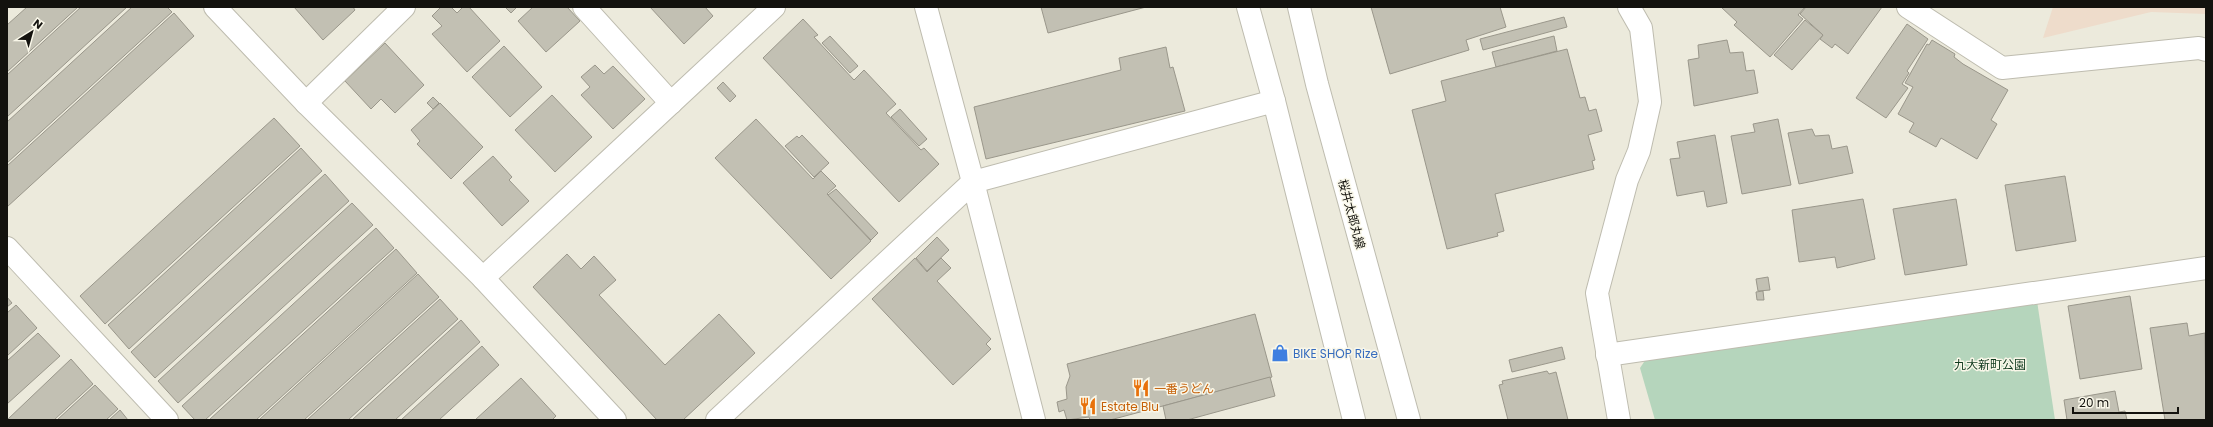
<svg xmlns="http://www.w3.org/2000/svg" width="2213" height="427" font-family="Poppins,'Noto Sans JP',sans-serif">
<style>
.education{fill:#eedccb}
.green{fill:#b5d5bc}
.building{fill:#c2c0b3;stroke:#9a978b}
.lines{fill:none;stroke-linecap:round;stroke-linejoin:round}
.minor-casing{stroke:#bebcaf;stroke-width:24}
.secondary-casing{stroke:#bebcaf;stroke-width:24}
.minor{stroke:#fff;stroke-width:22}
.secondary{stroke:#fff;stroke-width:22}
.labels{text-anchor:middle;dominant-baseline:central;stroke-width:3;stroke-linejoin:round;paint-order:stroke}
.street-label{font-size:12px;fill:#13120e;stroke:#f9f7e9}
.shop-label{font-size:12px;fill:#366cbe;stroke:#f9f7e9;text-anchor:start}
.park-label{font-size:12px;fill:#0f3a1e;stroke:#f9f7e9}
.food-label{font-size:12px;fill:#c56008;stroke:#f9f7e9;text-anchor:start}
</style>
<rect width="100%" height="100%" fill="#eceadc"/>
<polygon class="education" points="2053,7 2206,7 2206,14 2151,12 2043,38"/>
<polygon class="green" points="2037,301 2055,420 1655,420 1640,368 1646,359"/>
<g class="building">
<polygon points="27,7 78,7 7,72 7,25"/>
<polygon points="81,7 127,7 7,117 7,75"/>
<polygon points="132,7 167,7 172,12 7,163 7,122"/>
<polygon points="294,7 353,7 355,10 323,40"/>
<polygon points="441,7 451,7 457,13 463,7 469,7 500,41 467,72 432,34 442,26 432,16"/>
<polygon points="505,7 517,7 511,13"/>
<polygon points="533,7 567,7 580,21 546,52 518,21"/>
<polygon points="650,7 705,7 713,16 684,44"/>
<polygon points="1041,7 1146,7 1048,33"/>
<polygon points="1371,7 1500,7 1506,27 1466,40 1469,50 1390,74"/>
<polygon points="1721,7 1805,7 1798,15 1803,19 1770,57 1734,25 1737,22"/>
<polygon points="1806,7 1882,7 1848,54 1835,44 1832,48 1820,39 1823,35 1800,14"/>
<polygon points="174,13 194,36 7,207 7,166"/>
<polygon points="1564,17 1567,27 1483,50 1480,39"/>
<polygon points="803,19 818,35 814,37 854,80 864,70 896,104 886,113 921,150 924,148 939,164 899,202 763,58"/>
<polygon points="1805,20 1823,35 1792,70 1774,55"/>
<polygon points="1907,24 1928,39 1907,71 1909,73 1902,84 1908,88 1886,118 1856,98"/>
<polygon points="830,36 858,66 850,73 822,43"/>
<polygon points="1554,36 1557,51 1496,67 1492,52"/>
<polygon points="1727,40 1730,53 1743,52 1746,71 1754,70 1758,93 1694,106 1688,60 1699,58 1698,45"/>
<polygon points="1932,40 1955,54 1954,57 1963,64 2008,90 1991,120 1997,124 1977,159 1941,138 1936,147 1909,132 1914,123 1898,114 1913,87 1905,83 1927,44 1929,45"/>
<polygon points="385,43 424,85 395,113 381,99 371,109 345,81"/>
<polygon points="504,46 542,87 510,117 472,77"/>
<polygon points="1166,47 1170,68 1173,67 1185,111 986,159 974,107 1121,70 1119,58"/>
<polygon points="1567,49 1580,98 1585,97 1589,111 1596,109 1602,131 1588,135 1595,160 1592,161 1594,169 1495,194 1504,231 1497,233 1498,236 1447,249 1412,110 1446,101 1441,81"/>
<polygon points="595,65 604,74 613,66 645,99 613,129 581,95 590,87 581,77"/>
<polygon points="723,82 736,96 730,102 717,88"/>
<polygon points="552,95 592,137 555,172 515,130"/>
<polygon points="433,97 439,103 433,109 427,103"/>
<polygon points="440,103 483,147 451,179 417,144 420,141 411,130"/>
<polygon points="900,109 927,139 919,146 891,117"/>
<polygon points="274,118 300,146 105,324 80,296"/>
<polygon points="756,119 813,179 821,171 836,186 827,194 871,241 831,279 715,158"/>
<polygon points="1778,119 1791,185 1742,194 1731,136 1755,132 1753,124"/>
<polygon points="1812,129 1815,136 1829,135 1832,149 1847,146 1853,173 1799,184 1788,133"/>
<polygon points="802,135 829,163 814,177 785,146 797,136 799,138"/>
<polygon points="1715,135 1727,203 1707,207 1704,191 1677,196 1670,159 1680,158 1677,142"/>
<polygon points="301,148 322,171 129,349 108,325"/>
<polygon points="493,156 512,177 509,180 529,201 502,226 463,183"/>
<polygon points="325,174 349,201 155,378 131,352"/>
<polygon points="2065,176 2076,241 2016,251 2005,185"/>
<polygon points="836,189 878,233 871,240 828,195"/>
<polygon points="1863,199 1875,259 1837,268 1835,257 1799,262 1792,210"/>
<polygon points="1956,199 1967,265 1905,275 1893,209"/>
<polygon points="352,203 373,225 178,403 158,381"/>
<polygon points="376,228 394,248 205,420 195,420 182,406"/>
<polygon points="937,237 949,250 927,271 916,258"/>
<polygon points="396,249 417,273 256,420 209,420"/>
<polygon points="567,254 581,269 594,256 616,280 599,295 665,365 719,314 755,353 683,420 657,420 533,287"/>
<polygon points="915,258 927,272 941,258 951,268 937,281 991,339 986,344 991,349 953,385 872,299"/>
<polygon points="418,274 439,297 304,420 259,420"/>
<polygon points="1768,277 1770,290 1758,291 1756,279"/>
<polygon points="1763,291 1764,300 1757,300 1756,292"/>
<polygon points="2130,296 2142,369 2080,379 2068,306"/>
<polygon points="7,297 12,303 7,307"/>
<polygon points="440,299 458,319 348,420 307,420"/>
<polygon points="16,305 37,328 7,356 7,313"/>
<polygon points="1255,314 1272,377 1110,420 1090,420 1089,417 1067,420 1064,410 1059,412 1057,402 1067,399 1066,387 1070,376 1067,364"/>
<polygon points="461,320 480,342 395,420 352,420"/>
<polygon points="2187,323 2189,336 2205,333 2206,420 2165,420 2150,328"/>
<polygon points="38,333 60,356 7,404 7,361"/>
<polygon points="482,346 499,365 439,420 401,420"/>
<polygon points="1562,347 1565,359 1512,372 1509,360"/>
<polygon points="71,359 93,384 54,420 7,420"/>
<polygon points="1547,371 1549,374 1556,372 1568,420 1508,420 1499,385 1503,384 1502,381"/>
<polygon points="1270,377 1275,396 1187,420 1166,420 1163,406"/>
<polygon points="521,378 556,416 552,420 475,420"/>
<polygon points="95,385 118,409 106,420 57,420"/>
<polygon points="2115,391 2119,412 2125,411 2127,420 2067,420 2064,400"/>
<polygon points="120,410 128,420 109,420"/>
</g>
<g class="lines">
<g class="minor-casing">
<g id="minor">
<polyline points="215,7 306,103 483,278 615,420"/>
<polyline points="584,7 671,103"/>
<polyline points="926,7 973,182 1274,101"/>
<polyline points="1908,7 2002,68 2199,48 2206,50"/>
<polyline points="306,103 404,7"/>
<polyline points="7,248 167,420"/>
<polyline points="483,278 774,7"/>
<polyline points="1607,355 2206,268"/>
<polyline points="717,420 973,182 1034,420"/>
<polyline points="1619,420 1597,293 1627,180 1639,151 1650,102 1641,28 1629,7"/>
</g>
</g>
<g class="secondary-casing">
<g id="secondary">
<polyline points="1248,7 1274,101 1354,420"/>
<polyline points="1299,7 1317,84 1409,420"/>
</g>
</g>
<use href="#minor" class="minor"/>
<use href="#secondary" class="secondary"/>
</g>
<defs>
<g id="shop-bare" transform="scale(1.38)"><path d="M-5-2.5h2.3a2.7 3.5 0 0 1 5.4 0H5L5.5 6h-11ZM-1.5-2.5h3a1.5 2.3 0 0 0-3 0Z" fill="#3f7fe0" stroke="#f9f7e9" stroke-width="2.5" paint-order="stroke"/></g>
<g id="restaurant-bare" transform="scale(1.38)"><path d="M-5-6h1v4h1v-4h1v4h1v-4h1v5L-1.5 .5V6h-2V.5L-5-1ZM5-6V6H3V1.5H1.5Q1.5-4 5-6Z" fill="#e8710a" stroke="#f9f7e9" stroke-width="2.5" paint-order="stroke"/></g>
</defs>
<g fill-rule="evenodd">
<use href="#shop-bare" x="1280" y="353"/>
<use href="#restaurant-bare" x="1141" y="388"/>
<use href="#restaurant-bare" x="1088" y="406"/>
</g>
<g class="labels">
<g class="street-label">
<text transform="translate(1352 214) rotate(75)">桜井太郎丸線</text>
</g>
<g class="shop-label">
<text x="1293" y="353">BIKE SHOP Rize</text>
</g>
<g class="park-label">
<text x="1990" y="364">九大新町公園</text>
</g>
<g class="food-label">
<text x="1154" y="388">一番うどん</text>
<text x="1101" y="406">Estate Blu</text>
</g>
</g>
<rect width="2213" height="427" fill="none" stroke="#13120e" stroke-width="16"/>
<g transform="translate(32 32) rotate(37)" stroke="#f9f7e9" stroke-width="3" paint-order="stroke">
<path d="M0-3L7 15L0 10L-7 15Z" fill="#13120e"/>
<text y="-6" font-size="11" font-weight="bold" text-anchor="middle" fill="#13120e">N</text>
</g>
<path d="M2073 407v6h105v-6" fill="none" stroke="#13120e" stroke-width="2"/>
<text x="2079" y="407" font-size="12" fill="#13120e" stroke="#f9f7e9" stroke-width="3" paint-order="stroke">20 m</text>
</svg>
